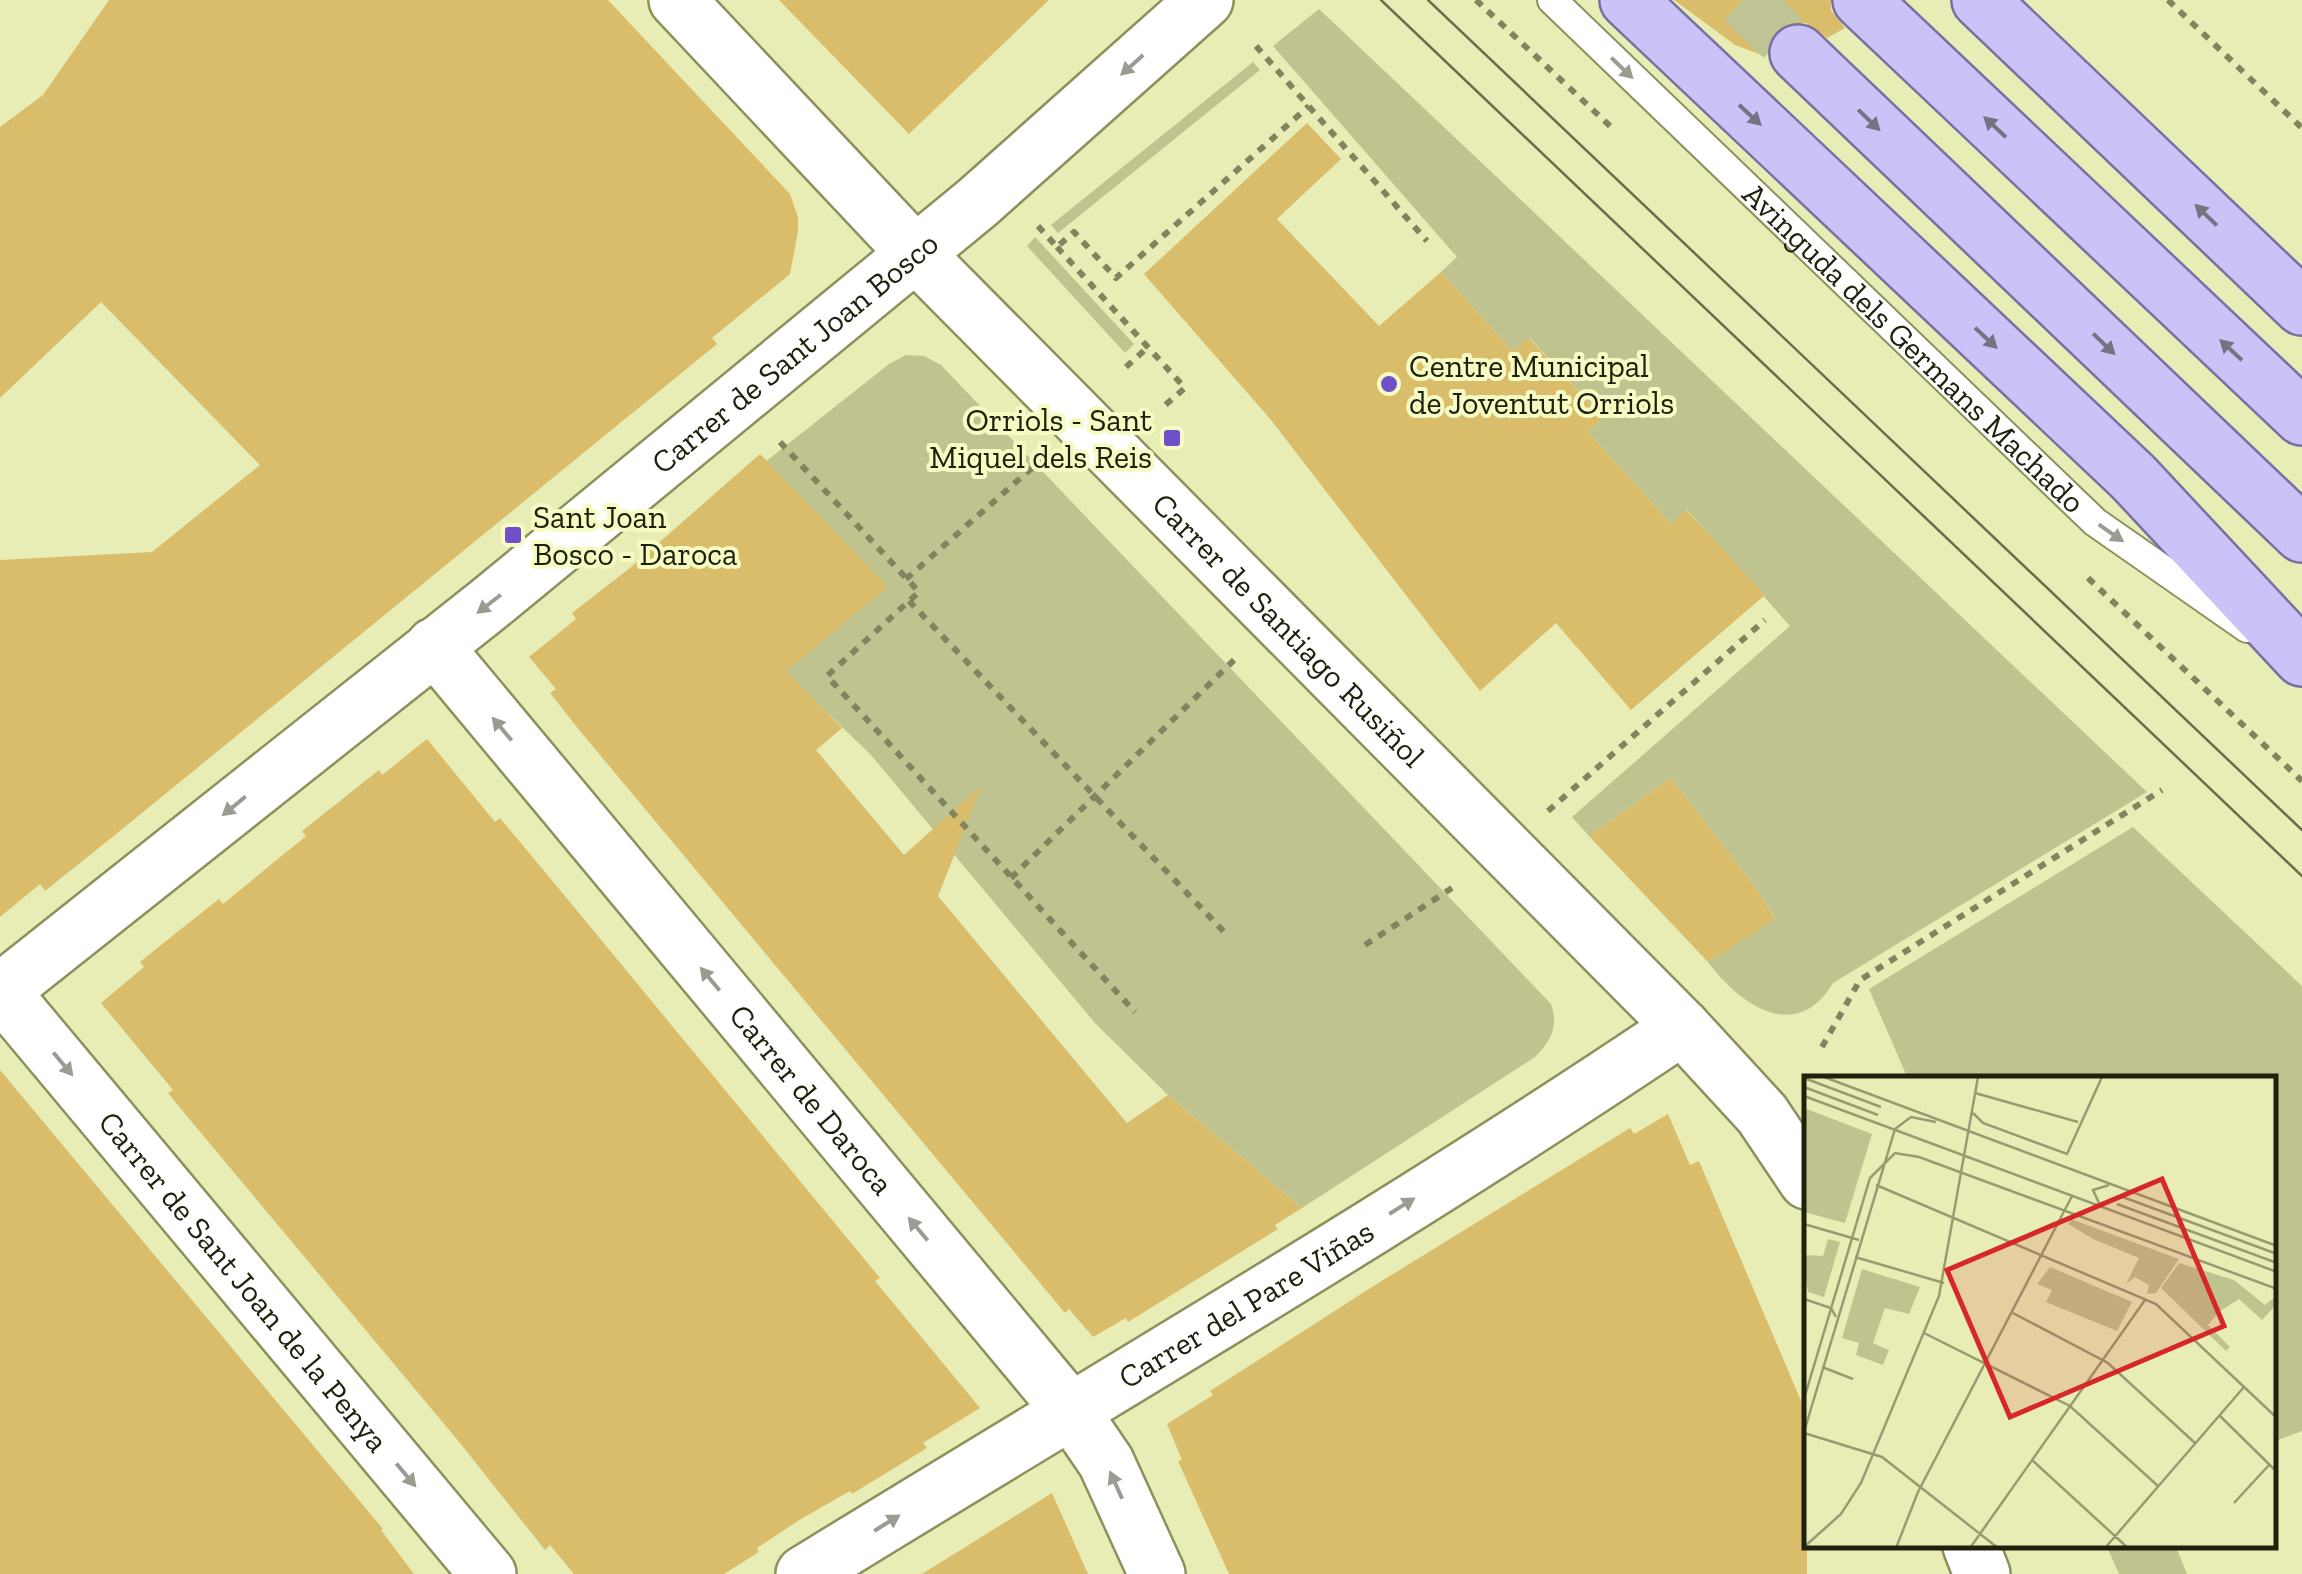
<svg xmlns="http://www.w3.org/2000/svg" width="2302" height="1574" font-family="'Zilla Slab',serif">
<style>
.green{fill:#bfc38f}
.building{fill:#d9bd6b}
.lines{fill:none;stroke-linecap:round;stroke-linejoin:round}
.primary-tunnel{stroke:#c0c494;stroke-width:55;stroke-dasharray:55 28;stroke-linecap:butt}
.lane-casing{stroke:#8d905d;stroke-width:32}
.street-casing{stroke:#8d905d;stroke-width:60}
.secondary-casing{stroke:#8d905d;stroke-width:60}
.primary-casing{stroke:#796fa2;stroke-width:60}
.path{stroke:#81845f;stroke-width:6;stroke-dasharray:8 8;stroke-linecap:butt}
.lane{stroke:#fff;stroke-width:28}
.street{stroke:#fff;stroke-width:55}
.secondary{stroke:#fff;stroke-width:55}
.primary{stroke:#cbc2f7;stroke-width:55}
.tram{stroke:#6b6e4c;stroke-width:2.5}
.oneway{fill:#9b9b92}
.oneway2{fill:#767282}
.poi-dot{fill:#7050c9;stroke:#f6fac3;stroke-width:4}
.labels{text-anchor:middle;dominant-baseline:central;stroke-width:8;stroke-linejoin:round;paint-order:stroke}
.street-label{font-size:32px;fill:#20210c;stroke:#f6fac3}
.poi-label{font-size:32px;fill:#20210c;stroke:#f6fac3;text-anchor:start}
.inset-road{fill:none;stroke:#989b72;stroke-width:2.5}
.view{fill:#d62828;fill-opacity:0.15;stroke:#d62828;stroke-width:5}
.inset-edge{fill:none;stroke:#20210c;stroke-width:5}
</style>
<rect width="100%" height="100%" fill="#e8edb6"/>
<g class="green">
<path d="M1319 9 2147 792 1833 983C1796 1045 1739 1004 1708 962L1775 918 1761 895 1671 778 1589 836 1572 817 1790 626 1687 510 1671 524 1588 432 1603 418 1530 338 1512 351 1441 272 1457 257 1273 46Z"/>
<polygon points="1253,62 1260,70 1058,233 1051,225"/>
<polygon points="1035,237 1134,344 1125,353 1027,246"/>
<path d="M906 355 924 356 941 365 1551 1004C1559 1026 1551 1041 1535 1057L1302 1208 1168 1095 1095 1023 871 755 779 666 759 467 889 364Z"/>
<polygon points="2133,827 2302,986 2302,1431 2275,1441 2274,1079 1908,1079 1869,989"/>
<polygon points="2107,1547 2176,1547 2187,1574 2119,1574"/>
</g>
<g class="building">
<polygon points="109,0 608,0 790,194 798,217 798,231 790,274 712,338 717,344 110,839 45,891 40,884 0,917 0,560 152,552 260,465 101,302 0,398 0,127 43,95"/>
<polygon points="779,0 1049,0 909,134"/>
<polygon points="1674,0 1831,0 1831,10 1845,28 1827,38 1806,23 1788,23 1775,32 1768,45 1768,54 1759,54 1735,45"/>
<polygon points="1307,123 1341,159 1277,219 1379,326 1441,272 1512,351 1529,338 1603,418 1588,432 1671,524 1686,510 1765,595 1631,710 1556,623 1480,691 1271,420 1144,274"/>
<polygon points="760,454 888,587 786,671 842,728 816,750 904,855 982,785 938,896 1127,1123 1168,1095 1302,1208 1275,1225 1278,1229 1128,1322 1126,1318 1093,1337 1069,1309 1065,1313 580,731 550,693 556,689 529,657 576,619 572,613 630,568"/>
<polygon points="427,739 495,822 500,818 574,907 880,1278 875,1281 980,1408 923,1443 927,1448 852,1494 850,1491 801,1519 757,1548 759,1552 724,1574 574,1574 550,1545 545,1550 460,1443 186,1115 168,1093 173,1090 101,1003 144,967 140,962 171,937 219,899 223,904 306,836 302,831 379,770 382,775"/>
<polygon points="1671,778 1761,895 1775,919 1708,962 1589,836"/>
<polygon points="0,1070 383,1529 381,1530 414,1574 0,1574"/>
<polygon points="1668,1114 1690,1165 1699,1161 1807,1415 1807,1574 1229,1574 1178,1461 1182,1460 1167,1424 1213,1395 1210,1391 1372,1287 1630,1128 1634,1134"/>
<polygon points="1052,1493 1088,1574 922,1574"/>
</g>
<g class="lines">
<polyline class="primary-tunnel" points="1743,0 1798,53"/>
<g class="lane-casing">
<g id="lane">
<path id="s1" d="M1552 0 2095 522 2247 628"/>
</g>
</g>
<g class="street-casing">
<g id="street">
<path id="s2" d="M434 646 1071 1411 1106 1462 1157 1574"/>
<path id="s3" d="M0 990 488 1574"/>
<path id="s4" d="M0 992 489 604 977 203 1205 0"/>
<path id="s5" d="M804 1574C1097 1393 1396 1220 1682 1027"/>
</g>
</g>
<g class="secondary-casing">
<g id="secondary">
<path id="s6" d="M677 0 914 252 1682 1027 1762 1114 1807 1181"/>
<polyline points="1971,1546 1982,1574"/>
</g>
</g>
<g class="primary-casing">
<g id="primary">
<polyline points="1628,0 2133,477 2302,658"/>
<polyline points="1861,0 2302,417"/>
<polyline points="1980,0 2302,307"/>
<polyline points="1798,53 2302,534"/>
</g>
</g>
<g class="path">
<polyline points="1476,0 1610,126"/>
<polyline points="2168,0 2302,128"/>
<polyline points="1256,46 1427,241"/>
<polyline points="1038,226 1057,247 1074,232 1116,278 1309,106"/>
<polyline points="1057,247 1185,388 1164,406"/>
<polyline points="1126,367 1148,347"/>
<polyline points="780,442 919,592 827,676 1135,1012"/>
<polyline points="2088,578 2302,781"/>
<polyline points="906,579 1041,460"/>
<polyline points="909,601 1226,934"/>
<polyline points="1548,811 1765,620"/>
<polyline points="1011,878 1234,660"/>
<polyline points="1365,945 1458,884"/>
<polyline points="1822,1047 1860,980 2162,790"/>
</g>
<use href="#lane" class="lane"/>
<use href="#street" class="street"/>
<use href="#secondary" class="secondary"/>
<use href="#primary" class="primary"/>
<g class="tram">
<polyline points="1381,0 2302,876"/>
<polyline points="1428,0 2302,830"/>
</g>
</g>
<defs><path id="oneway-solid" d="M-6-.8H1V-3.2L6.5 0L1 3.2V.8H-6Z" transform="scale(2.5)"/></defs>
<g class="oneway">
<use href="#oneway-solid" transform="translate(1132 65) rotate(138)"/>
<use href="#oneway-solid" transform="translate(1622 68) rotate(44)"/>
<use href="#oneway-solid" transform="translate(2111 533) rotate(35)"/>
<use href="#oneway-solid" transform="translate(489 604) rotate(142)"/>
<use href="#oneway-solid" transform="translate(502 729) rotate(-130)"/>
<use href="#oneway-solid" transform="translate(234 806) rotate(141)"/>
<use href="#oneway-solid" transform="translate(710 979) rotate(-130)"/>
<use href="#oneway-solid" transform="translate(63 1064) rotate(50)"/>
<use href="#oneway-solid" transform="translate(1402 1206) rotate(-32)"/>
<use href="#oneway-solid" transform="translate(918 1229) rotate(-130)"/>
<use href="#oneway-solid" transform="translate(406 1475) rotate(50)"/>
<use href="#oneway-solid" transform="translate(1116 1485) rotate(-114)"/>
<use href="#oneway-solid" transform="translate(887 1523) rotate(-32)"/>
</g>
<g class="oneway2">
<use href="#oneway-solid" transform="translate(1750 115) rotate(43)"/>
<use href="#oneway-solid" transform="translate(1869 120) rotate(44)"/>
<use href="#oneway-solid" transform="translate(1995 127) rotate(-137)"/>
<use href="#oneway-solid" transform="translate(2206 215) rotate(-136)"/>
<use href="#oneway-solid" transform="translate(1986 338) rotate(43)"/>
<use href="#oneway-solid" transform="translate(2104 344) rotate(44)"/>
<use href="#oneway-solid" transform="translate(2231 350) rotate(-137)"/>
</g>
<g class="poi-dot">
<circle cx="1389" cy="384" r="10"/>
<rect x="1162" y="428" width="20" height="20" rx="5"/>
<rect x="503" y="525" width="20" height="20" rx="5"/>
</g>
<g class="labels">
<g class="street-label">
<text stroke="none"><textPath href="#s1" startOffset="502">Avinguda dels Germans Machado</textPath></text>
<text stroke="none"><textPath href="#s4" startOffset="1020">Carrer de Sant Joan Bosco</textPath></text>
<text stroke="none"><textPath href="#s6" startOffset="878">Carrer de Santiago Rusiñol</textPath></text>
<text stroke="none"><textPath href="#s2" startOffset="590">Carrer de Daroca</textPath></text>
<text stroke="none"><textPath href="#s3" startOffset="380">Carrer de Sant Joan de la Penya</textPath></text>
<text stroke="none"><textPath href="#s5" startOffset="518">Carrer del Pare Viñas</textPath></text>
</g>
<g class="poi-label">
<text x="1409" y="366">Centre Municipal<tspan x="1409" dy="37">de Joventut Orriols</tspan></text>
<text x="1152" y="420" text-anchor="end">Orriols - Sant<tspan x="1152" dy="37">Miquel dels Reis</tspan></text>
<text x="533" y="517">Sant Joan<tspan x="533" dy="37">Bosco - Daroca</tspan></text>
</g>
</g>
<g transform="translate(1804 1076)">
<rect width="472" height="472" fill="#e8edb6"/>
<path d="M0 32 68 58 41 147 0 136ZM267 143 375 183 352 217 343 218 345 209 331 201 322 208 335 182 289 163 264 148ZM24 163 36 166 20 221 4 216 0 190 3 179 19 180ZM375 187 430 204 461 229 472 220V229L458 244 435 223 415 236 404 249 426 271 422 275 357 212ZM246 191 328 226 313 255 242 226 248 214 233 208ZM58 193 116 211 105 238 81 232 69 267 85 274 79 289 52 279 55 267 38 262Z" fill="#bfc38f"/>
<path class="inset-road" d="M20 1 473 170M0 2 77 31M0 11 74 39M171 17 274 46M0 20 473 196M169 37 179 47 263 78 298 1M72 109 352 228 473 342M316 120 473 178M295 127 289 114 305 109M313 128 473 187M0 148 55 164M51 181 140 207M0 223 27 232 32 241M209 237 304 287 391 367M120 257 266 330 354 410M18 291 49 303M0 323 66 102 91 77 115 81 473 213M415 339 473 396M0 356 91 53 107 41 132 46M0 357 78 381 194 472M228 384 324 472M430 427 465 389M0 471 37 438 57 407 135 220 174 1M92 472 114 416 268 120M166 472 341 224M301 472 440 311"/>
<path class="view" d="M358 103 420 250 206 341 143 194Z"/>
<rect width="472" height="472" class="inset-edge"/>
</g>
</svg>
